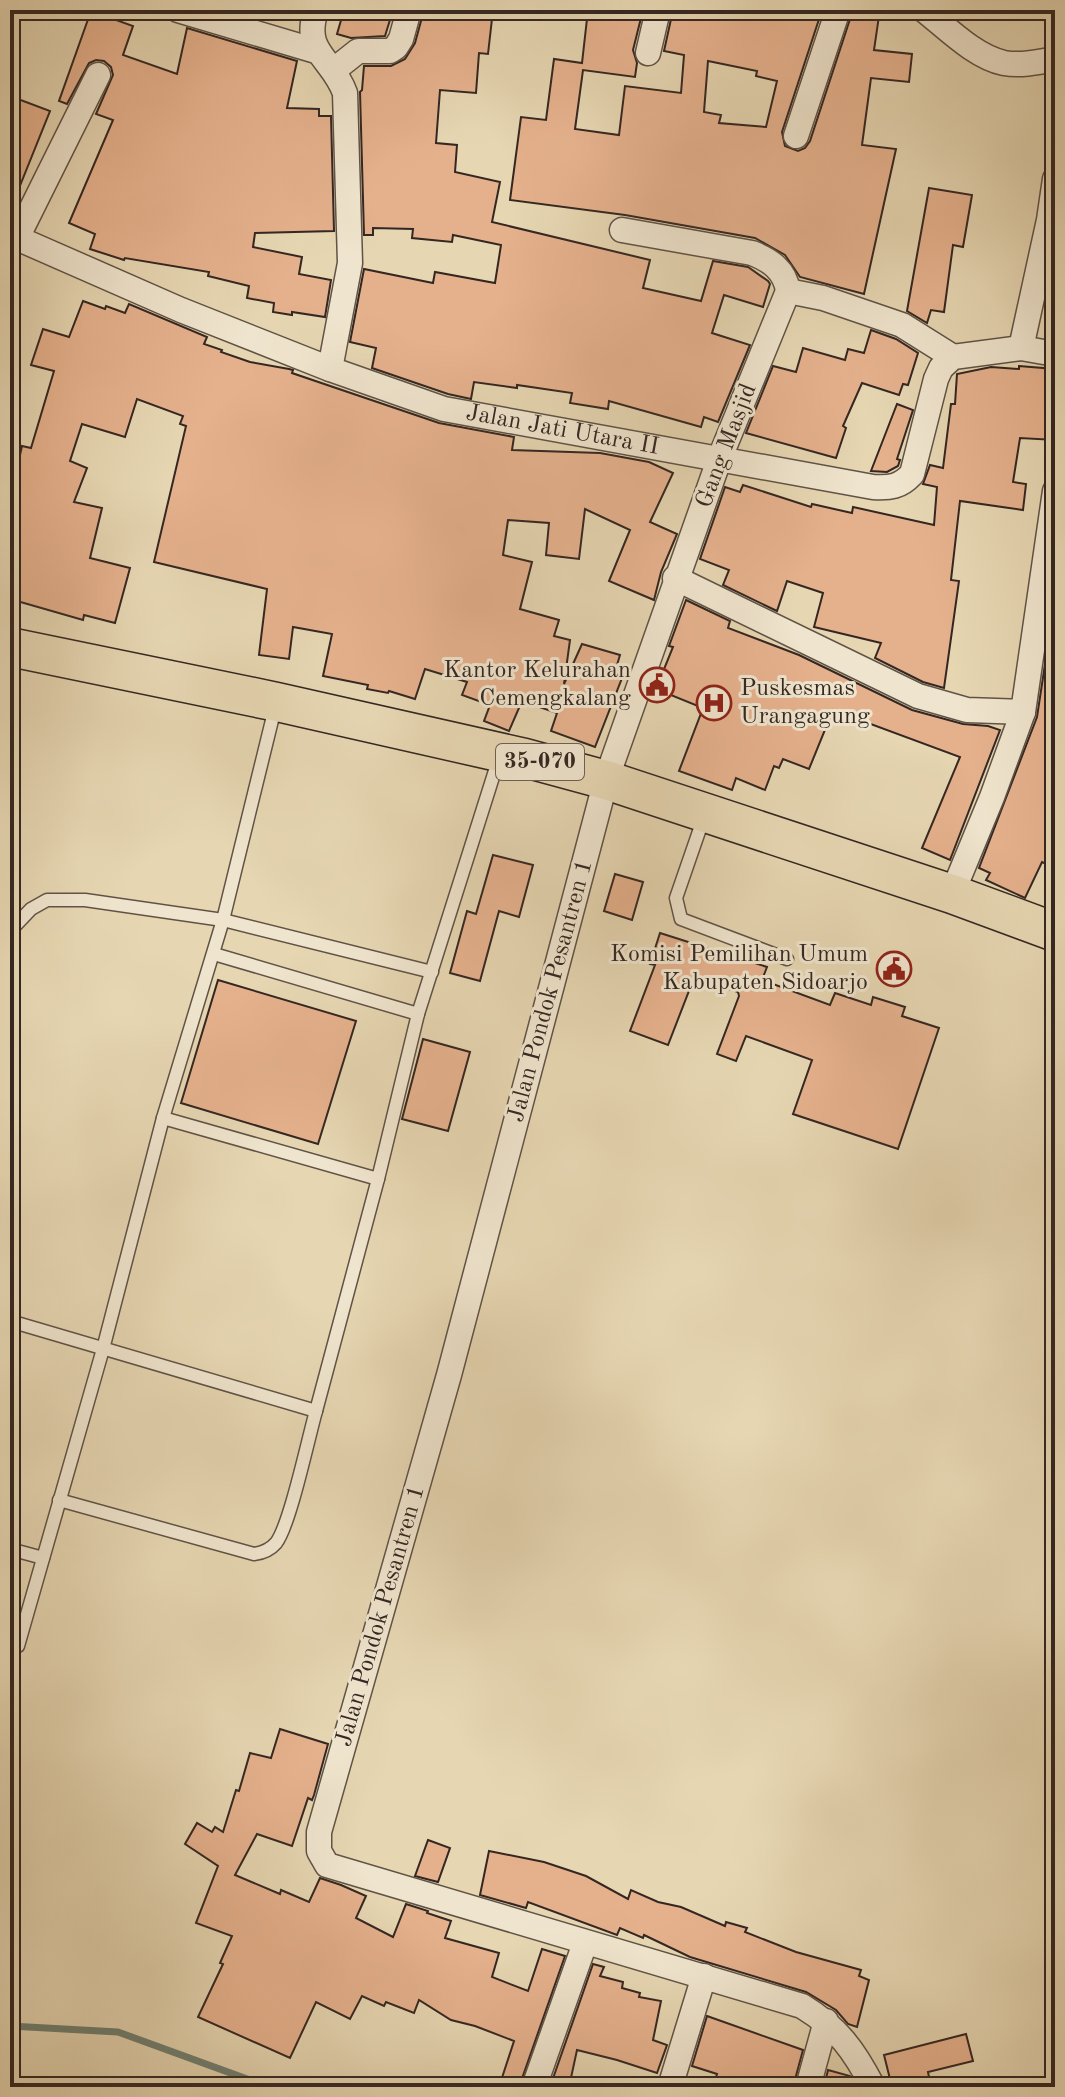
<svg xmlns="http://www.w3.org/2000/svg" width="1065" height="2097" font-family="'Old Standard TT',serif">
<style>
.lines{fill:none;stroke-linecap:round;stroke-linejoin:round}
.stream{stroke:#6f7f72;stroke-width:7}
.building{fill:#e5b18d;stroke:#342722;stroke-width:2;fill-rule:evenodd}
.lane-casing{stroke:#605346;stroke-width:15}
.street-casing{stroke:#605346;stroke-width:27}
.primary-casing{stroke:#342722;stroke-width:41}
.lane{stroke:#efe4cd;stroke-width:12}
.street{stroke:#efe4cd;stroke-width:24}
.primary{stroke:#e6d6b2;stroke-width:38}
.labels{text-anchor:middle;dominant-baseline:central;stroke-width:6;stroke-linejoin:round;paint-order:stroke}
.shield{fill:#efe4cd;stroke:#6c6055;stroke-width:2}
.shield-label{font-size:22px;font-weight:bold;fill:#342722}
.street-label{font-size:24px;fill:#342722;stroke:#efe4cd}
.poi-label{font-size:24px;fill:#342722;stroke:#efe4cd;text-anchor:end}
</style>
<rect width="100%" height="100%" fill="#e6d6b2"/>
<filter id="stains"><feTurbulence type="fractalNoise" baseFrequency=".0025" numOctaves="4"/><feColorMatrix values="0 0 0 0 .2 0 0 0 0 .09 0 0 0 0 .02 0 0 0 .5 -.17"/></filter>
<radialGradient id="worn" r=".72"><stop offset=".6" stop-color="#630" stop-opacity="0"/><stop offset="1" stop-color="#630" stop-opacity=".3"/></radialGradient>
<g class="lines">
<polyline class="stream" points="10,2026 118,2032 269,2087"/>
</g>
<g class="building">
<polygon points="344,10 393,10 385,36 351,38 337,34"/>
<polygon points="424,10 493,10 488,54 479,53 476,93 440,90 436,143 457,145 455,172 500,182 492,222 650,260 643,288 701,301 713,261 748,267 768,281 770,284 763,307 724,295 712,333 750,345 718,422 704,417 701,427 609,401 608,409 570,403 572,393 517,385 517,388 474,382 471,399 448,394 372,368 376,348 350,342 364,269 433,283 435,272 495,283 501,245 453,235 452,242 412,238 413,229 373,228 373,235 364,235 360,92 362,90 364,66 391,66 405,59 415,43"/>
<path d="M588 10H643L633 50 637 63 635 77 583 70 575 129 619 135 625 86 681 93 684 55 664 51 673 10H822L782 132 785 146 798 151 805 148 810 141 852 13 879 16 874 50 912 54 909 82 871 78 862 145 896 149 864 294 800 277 785 255 755 238 625 215 510 200 521 117 546 120 554 59 582 63ZM708 61 757 71 756 76 777 81 766 127 719 123 721 115 704 112Z"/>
<polygon points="91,11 133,26 123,55 177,74 187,28 297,61 287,108 319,109 319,116 331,116 334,231 255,233 253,247 302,257 299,274 331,280 325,317 292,312 292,315 273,312 274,303 247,298 249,286 208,276 209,272 125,258 124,260 90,249 95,234 69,223 113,120 96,114 113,75 111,67 104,61 96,60 89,63 67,104 59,101"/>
<polygon points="10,96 50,111 11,208 10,207"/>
<polygon points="929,188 972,195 963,247 953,245 944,312 931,310 927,323 907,311"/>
<polygon points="83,301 105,309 106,306 125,313 129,304 207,337 204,344 222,350 221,352 250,362 289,369 293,370 292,373 439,423 514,437 512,450 600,453 649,462 673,473 650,522 677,534 661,572 654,600 609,581 630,530 585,509 579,559 546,555 549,523 508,520 503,555 532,562 520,609 559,620 554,636 570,640 564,684 582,644 620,655 614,675 622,678 595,747 551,731 557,713 522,701 509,731 484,721 490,705 462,695 467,682 425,669 415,699 389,691 388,693 367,689 368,685 323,676 332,634 293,627 289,659 259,655 267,589 154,562 186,426 180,424 183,416 137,399 125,437 82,424 70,461 87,468 74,502 102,508 90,558 130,568 115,623 84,615 83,620 10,599 10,500 22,446 31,448 54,371 31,365 43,329 69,337"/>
<polygon points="871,330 896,339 918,353 908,385 903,384 899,395 862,383 843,426 846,428 836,458 746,433 773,366 796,372 803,348 845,360 848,349 864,353"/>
<polygon points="1019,366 1055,369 1055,440 1020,438 1013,482 1026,484 1023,510 960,501 951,580 959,581 944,688 923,682 875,658 881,643 814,627 823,593 787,581 777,611 723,585 729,570 700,559 725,487 740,492 743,485 811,507 812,504 852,513 853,507 934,525 937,487 923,484 930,465 943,468 951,404 955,404 957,374 991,367 1019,369"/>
<polygon points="897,404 913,410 897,459 900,460 898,466 887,472 871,471"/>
<polygon points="686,600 730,621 728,628 799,655 912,710 963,724 988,726 1000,730 950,860 922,848 960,757 833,710 809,769 783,759 779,768 774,766 765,790 736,778 732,790 679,771 703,708 656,689 673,647 669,646"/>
<polygon points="1049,638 1055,639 1055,868 1042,862 1025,898 986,880 990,873 979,868 1037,717"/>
<polygon points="493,855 533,865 519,917 499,911 480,981 450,973 467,911 476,914"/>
<polygon points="615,874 643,882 632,920 604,911"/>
<polygon points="660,933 767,967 762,980 830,1005 835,993 871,1005 873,997 905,1007 902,1016 939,1028 898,1149 793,1114 812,1060 746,1036 736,1061 717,1054 739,996 738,992 694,978 668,1045 630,1031 655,965 650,964"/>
<polygon points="218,980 356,1021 318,1144 181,1103"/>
<polygon points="423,1039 470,1052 448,1131 402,1119"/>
<polygon points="280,1729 328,1744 314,1795 312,1800 308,1798 292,1846 257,1834 235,1875 280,1894 281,1890 309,1902 320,1878 341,1885 366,1896 356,1918 393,1937 406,1904 428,1911 427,1913 451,1921 445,1938 499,1953 492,1977 528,1991 542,1949 565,1956 519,2087 499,2087 514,2041 475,2026 451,2020 419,2000 414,2013 386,2002 384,2006 362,1996 350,2019 316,2002 290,2058 198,2017 223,1964 220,1963 232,1936 196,1923 218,1866 185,1844 197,1823 212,1832 215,1827 223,1832 236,1790 239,1791 250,1753 271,1758"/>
<polygon points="428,1840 450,1848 438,1882 415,1876"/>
<polygon points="489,1851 544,1862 586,1876 628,1899 631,1890 658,1902 681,1907 725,1926 726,1922 747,1928 745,1932 796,1952 861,1970 859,1976 869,1980 857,2027 848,2024 836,2010 806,1992 690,1957 644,1935 643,1938 620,1928 617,1935 528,1902 526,1908 480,1895"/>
<polygon points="593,1964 604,1967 600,1976 623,1982 622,1988 640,1993 639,1997 661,2001 653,2040 667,2045 657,2073 617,2060 577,2050 569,2087 550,2087"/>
<polygon points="707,2016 803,2050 793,2087 713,2087 717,2074 692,2066"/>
<polygon points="966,2034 973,2061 928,2072 931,2087 892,2087 884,2055"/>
<polygon points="828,2070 850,2076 856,2087 824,2087"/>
</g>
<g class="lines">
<g class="lane-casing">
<g id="lane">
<polyline points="704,817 676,898 681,919 787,959"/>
<polyline points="10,931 31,909 47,900 85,900 223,920 432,972"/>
<polyline points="214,954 418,1014"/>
<polyline points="163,1118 378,1179 418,1014 499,758"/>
<polyline points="10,1321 316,1411 378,1179"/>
<path d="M59 1500 254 1554C262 1553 270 1550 276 1543 290 1525 308 1439 316 1411"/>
<polyline points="10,1549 43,1558"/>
<polyline points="10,1648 18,1646 103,1349 163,1118 223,920 275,708"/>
</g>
</g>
<g class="street-casing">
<g id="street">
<polyline points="178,10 316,51"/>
<path d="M316 10C302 53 332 57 345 93L350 263 330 369"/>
<path d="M924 10C947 28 975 57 1004 63 1021 66 1039 62 1055 59"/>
<polyline points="648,53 658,10"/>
<polyline points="334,70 358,51 390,51 396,47 401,39 409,10"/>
<polyline points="796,136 838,10"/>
<path d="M622 230 752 253C770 260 785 270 788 291L719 460 606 780 449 1375 319 1832V1851L327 1865 802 2006C838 2028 854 2050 873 2087"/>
<path id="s1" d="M10 235 181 310 330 369 444 409 873 487C890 488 900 487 912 474L936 379 941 368 953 357 1021 348 1055 354"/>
<polyline points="17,238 98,75"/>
<polyline points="788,291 823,298 902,325 953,357"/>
<polyline points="1021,348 1049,220 1055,179"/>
<polyline points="675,578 918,696 967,710 1023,712"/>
<polyline points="952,894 992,797 1023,712 1055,491"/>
<polyline points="534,2087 585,1943"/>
<polyline points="670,2087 704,1976"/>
<polyline points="808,2087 826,2021"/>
</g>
</g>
<g class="primary-casing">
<polyline id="primary" points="10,647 277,702 525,758 606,780 952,894 1055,932"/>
</g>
<use href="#lane" class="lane"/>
<use href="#street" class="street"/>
<use href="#primary" class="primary"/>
</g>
<defs>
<g id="civic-ring" transform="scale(1.8)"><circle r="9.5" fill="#efe4cd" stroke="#8f2418" stroke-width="1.5"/><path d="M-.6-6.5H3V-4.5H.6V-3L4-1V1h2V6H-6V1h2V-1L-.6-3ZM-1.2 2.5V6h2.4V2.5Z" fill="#8f2418"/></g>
<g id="hospital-ring" transform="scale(1.8)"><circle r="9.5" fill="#efe4cd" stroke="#8f2418" stroke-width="1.5"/><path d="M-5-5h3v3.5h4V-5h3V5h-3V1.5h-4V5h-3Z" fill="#8f2418"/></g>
</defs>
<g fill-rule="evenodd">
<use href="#civic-ring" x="657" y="685"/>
<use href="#hospital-ring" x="714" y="703"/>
<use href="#civic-ring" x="894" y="969"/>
</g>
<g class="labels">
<rect class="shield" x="496" y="744" width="88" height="36" rx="6"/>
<g class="shield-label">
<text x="540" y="762">35-070</text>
</g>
<g class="street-label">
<text stroke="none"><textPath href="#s1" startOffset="588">Jalan Jati Utara II</textPath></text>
<text transform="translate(727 446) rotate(-69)">Gang Masjid</text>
<text transform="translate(551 991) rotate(-75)">Jalan Pondok Pesantren 1</text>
<text transform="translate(381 1616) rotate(-74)">Jalan Pondok Pesantren 1</text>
</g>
<g class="poi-label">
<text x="631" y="671">Kantor Kelurahan<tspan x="631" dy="28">Cemengkalang</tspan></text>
<text x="740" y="689" text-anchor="start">Puskesmas<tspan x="740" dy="28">Urangagung</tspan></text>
<text x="868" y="955">Komisi Pemilihan Umum<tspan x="868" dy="28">Kabupaten Sidoarjo</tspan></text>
</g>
</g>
<rect width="1065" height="2097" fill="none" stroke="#e6d6b2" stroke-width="40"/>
<rect x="12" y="12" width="1041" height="2073" fill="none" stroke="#342722" stroke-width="4"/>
<rect x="20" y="20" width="1025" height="2057" fill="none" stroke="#342722" stroke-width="2"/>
<rect width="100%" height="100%" filter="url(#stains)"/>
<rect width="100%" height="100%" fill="url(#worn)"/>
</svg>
